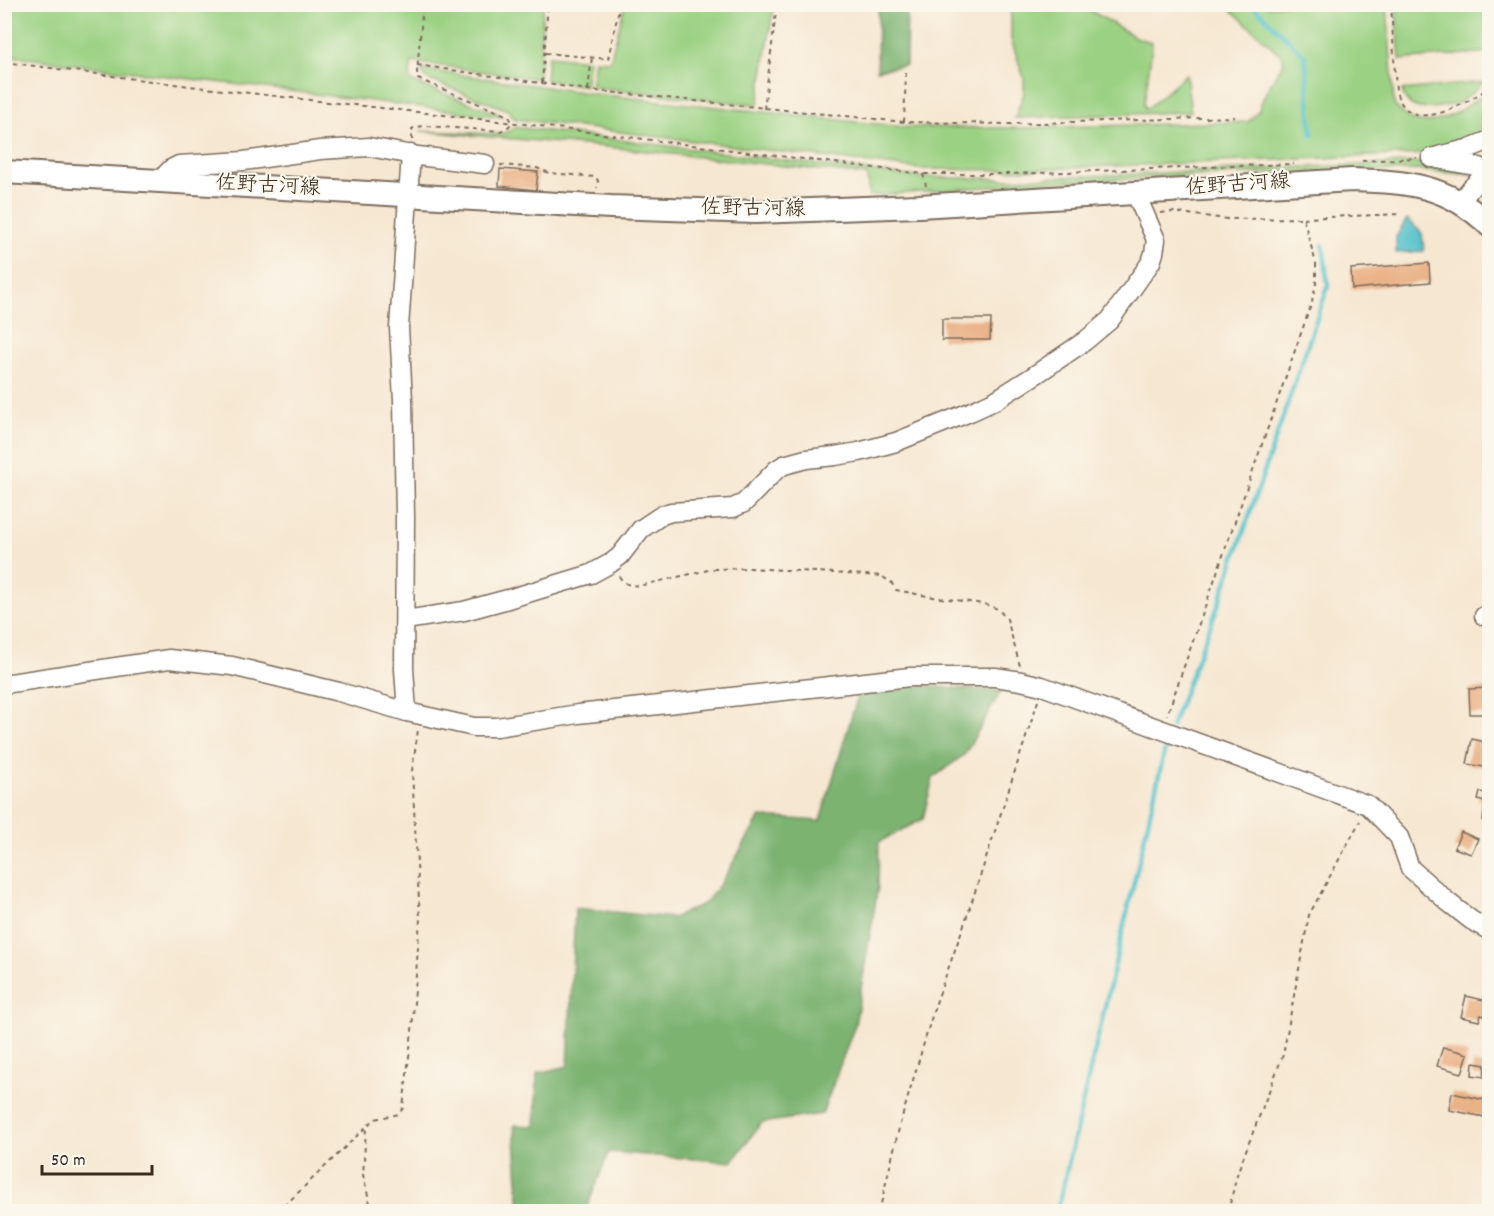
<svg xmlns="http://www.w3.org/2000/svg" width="1494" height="1216" font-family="Dekko,'Klee One',sans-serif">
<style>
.green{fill:#9bd183;stroke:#6b7e50;stroke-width:1.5}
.forest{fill:#7cb371;stroke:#5c6e48;stroke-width:1.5}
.water{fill:#53c1cb;stroke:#477674;stroke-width:1.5}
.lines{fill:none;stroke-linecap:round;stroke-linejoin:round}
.stream{stroke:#53c1cb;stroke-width:4.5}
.building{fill:#eab287}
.minor-casing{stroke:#7c6c5d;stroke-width:21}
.major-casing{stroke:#7c6c5d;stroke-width:26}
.path{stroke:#7c6c5d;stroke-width:2;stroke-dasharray:4.5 4.5;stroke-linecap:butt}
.minor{stroke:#fff;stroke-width:18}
.major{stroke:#fff;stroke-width:22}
.labels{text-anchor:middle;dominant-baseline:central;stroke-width:4.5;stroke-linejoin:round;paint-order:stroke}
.street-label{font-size:21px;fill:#3b2a1e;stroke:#fbf7ec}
</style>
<rect width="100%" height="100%" fill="#fbf7ec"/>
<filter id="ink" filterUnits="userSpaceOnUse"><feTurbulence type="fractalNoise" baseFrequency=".0167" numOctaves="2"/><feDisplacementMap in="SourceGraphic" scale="12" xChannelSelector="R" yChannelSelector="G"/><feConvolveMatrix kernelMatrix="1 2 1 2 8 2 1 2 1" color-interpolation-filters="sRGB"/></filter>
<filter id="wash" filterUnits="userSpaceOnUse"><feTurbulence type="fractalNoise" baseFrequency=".008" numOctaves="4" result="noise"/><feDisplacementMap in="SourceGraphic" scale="24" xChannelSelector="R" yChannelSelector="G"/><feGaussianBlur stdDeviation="1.35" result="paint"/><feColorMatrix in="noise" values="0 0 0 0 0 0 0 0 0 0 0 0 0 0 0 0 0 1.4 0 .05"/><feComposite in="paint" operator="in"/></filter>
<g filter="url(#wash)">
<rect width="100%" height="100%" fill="#f6e7d1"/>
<g class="green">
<polygon points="5,4 543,5 539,79 412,62 409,78 413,82 497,113 502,117 126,71 5,55"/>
<path d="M1265 4 1271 7 1288 4H1387L1394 105C1400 111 1405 117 1413 120 1438 130 1469 104 1489 91L1490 117 1469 143 1424 154 1011 170 920 169 515 119 508 110 429 80C425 77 421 75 422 69L595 94 904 127 1018 128 1248 122 1259 110 1264 96 1278 71 1284 63 1282 56 1226 5Z"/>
<polygon points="625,5 774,5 758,105 591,87 595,60 610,61"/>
<polygon points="1011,5 1081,5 1137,38 1151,42 1152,47 1144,104 1145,108 1149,107 1186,74 1191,112 1015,118 1024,93 1024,78 1011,39"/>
<polygon points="1434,5 1489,5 1489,52 1400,60 1396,7"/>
<polygon points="548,56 589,60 585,86 546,80"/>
<path d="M1485 82C1476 89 1468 98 1458 103 1454 105 1449 105 1444 106 1425 110 1408 112 1402 90Z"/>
<polygon points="515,127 918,177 1011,179 1430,162 1471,174 1462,174 1417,170 1237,174 1051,182 869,196 867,175 608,147 420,131 502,134 509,131"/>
</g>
<g class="forest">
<polygon points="883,5 907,5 906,65 877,70 878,8"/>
<polygon points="862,682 1001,691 965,754 933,778 923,819 879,842 878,887 855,1025 822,1114 761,1123 732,1162 609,1152 585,1212 520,1211 514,1125 535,1126 537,1073 568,1066 575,908 673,918 705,903 721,883 760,817 820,821"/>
</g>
<polygon class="water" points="1407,219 1422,233 1424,251 1396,253 1396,237"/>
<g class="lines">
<g class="stream">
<polyline points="1251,4 1305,56 1312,135"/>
<polyline points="1171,727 1218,606 1328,286 1323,245"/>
<polyline points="1057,1212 1167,741"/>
</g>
</g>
<g id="blocks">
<g class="building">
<polygon points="500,169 538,172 536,190 499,186"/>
<polygon points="1429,263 1430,282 1352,289 1351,269"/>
<polygon points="942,319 991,319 990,340 942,340"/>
<polygon points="1490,688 1490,714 1470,714 1469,689"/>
<polygon points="1472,739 1490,743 1490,768 1467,764"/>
<polygon points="1489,782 1490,782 1490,804 1478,800 1480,792 1486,793"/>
<polygon points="1484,810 1490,811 1490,822 1483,821"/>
<polygon points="1461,832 1478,839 1471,854 1454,848"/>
<polygon points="1466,996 1488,1001 1485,1016 1481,1015 1479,1021 1461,1017"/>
<polygon points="1443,1047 1468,1054 1462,1073 1437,1066"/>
<polygon points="1473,1063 1485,1065 1484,1077 1472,1075"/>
<polygon points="1452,1093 1485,1100 1485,1097 1490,1098 1490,1118 1449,1110"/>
</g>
</g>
</g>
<g filter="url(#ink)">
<use href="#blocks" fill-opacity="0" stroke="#7c6c5d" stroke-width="1.5"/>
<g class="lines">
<g class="minor-casing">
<g id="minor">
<polyline points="1431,158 1467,149 1490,140"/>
<polyline points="1437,159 1480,167 1486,173"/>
<polyline points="159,181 171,169 179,165 244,161 320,150 369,147 418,156 485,164"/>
<polyline points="1460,202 1471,188 1490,170"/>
<polyline points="1484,616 1490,616"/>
<polyline points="405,620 464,611 508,599 591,574 611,563 620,556 641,529 662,515 671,512 733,508 744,503 776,470 784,465 806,459 835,456 859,452 896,442 970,412 994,401 1035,375 1085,341 1110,320 1151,262 1154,253 1156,240 1139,201 1139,192"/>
<polyline points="4,684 169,659 232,666 339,692 407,712 474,727 497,727 578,714 910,677 995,677 1021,681 1042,686 1368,805 1399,837 1410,868 1448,902 1471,920 1490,931"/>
<polyline points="407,712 404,669 405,517 403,400 399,328 411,154"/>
</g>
</g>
<g class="major-casing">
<path id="major" d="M4 172 611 207 756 212 919 206 1352 180C1408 182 1447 184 1490 226"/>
</g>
<g class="path">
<path d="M1391 4 1396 91C1409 139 1465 104 1490 87"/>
<polyline points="545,53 608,59 620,4"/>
<polyline points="4,62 213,89 524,124 923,174 1009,174 1294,164"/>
<polyline points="417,65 588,90 904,122 1009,124 1235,117"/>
<polyline points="542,83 548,4"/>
<polyline points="588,90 592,57"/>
<polyline points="764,109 777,4"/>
<polyline points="904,122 906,73"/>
<polyline points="412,140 412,129 415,127 426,126 501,131 508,127 512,123 510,118 506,115 418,79 417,72 423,4"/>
<polyline points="1362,161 1417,158"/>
<polyline points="500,165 537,168 549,173 596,177 598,181 597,188"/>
<polyline points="923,174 926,186"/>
<polyline points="1161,213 1172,212 1227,219 1303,218 1316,263 1316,284 1312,302 1167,715"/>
<polyline points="1303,218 1401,214"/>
<path d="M619 576C625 586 632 586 643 585L713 569 751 568 881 576 891 582 896 590 927 596 984 604 998 609 1007 619 1020 666"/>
<polyline points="366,1129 363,1175 372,1212"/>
<polyline points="278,1212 366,1127 375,1119 399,1114 403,1108 412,1031 420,919 412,771 418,730"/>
<polyline points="879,1212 900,1124 935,1006 967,916 1038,701"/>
<polyline points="1228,1212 1238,1171 1283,1055 1309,915 1360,821"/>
</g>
<use href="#minor" class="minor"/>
<use href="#major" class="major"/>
</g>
</g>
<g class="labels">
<g class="street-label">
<text transform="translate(1238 186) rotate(-4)">佐野古河線</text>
<text transform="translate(268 187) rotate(3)">佐野古河線</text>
<text transform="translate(753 210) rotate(1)">佐野古河線</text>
</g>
</g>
<rect width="1494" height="1216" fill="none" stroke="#fbf7ec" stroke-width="24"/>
<path d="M42 1165v9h110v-9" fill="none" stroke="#3b2a1e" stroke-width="3"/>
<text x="51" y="1165" font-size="18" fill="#3b2a1e" stroke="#fbf7ec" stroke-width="4.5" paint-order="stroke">50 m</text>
</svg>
